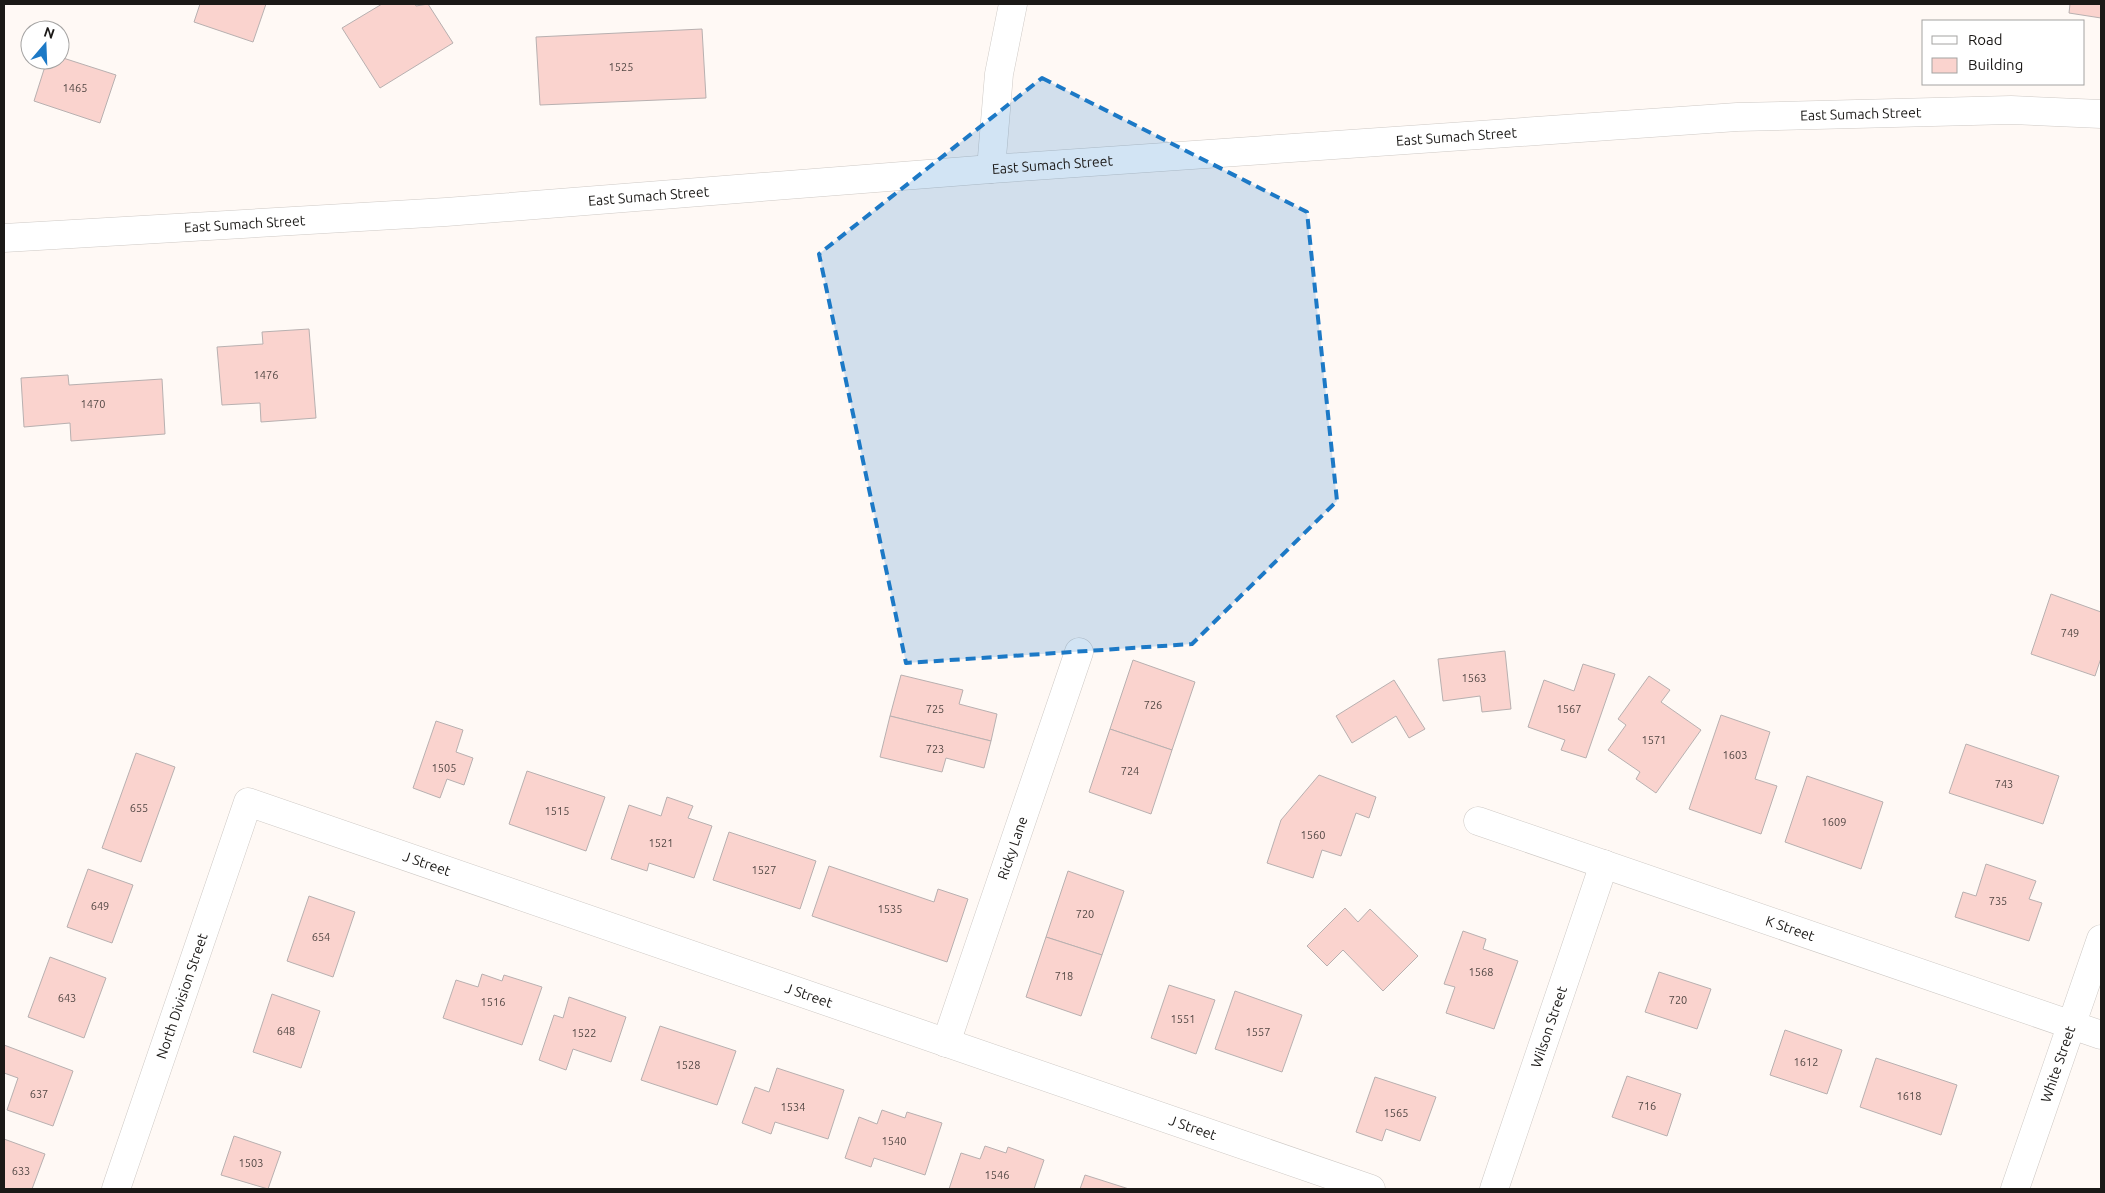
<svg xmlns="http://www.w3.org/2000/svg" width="2105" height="1193" font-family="Ubuntu,sans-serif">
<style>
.building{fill:#fad3ce;stroke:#b8b0b0}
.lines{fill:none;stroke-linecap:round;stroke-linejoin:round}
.minor-casing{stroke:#cec9c5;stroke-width:29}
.minor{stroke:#fff;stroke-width:28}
.marked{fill:#1c79c6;fill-opacity:0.2;stroke:#1c79c6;stroke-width:4;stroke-dasharray:10 6;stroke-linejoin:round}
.labels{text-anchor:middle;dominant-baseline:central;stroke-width:5;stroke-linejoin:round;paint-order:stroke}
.number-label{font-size:11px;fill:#534845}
.street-label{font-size:14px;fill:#1b1917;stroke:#fff}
</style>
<rect width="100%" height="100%" fill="#fff9f5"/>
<g class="building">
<polygon points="200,4 266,4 253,42 194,22"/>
<polygon points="382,4 415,4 416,6 428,4 453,43 380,88 342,28"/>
<polygon points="2070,4 2101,4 2101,18 2069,13"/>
<polygon points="702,29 706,98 540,105 536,37"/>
<polygon points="60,57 116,75 100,123 34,101 47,60 60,60"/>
<polygon points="309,329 316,418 261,422 260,403 222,405 217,347 263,344 262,332"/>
<polygon points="68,375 69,385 162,379 165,434 71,441 70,423 24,427 21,378"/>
<polygon points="2051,594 2101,612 2101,658 2095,676 2031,654"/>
<polygon points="1505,651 1511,709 1482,712 1480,696 1443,701 1438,659"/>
<polygon points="1133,660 1195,682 1172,750 1110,729"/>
<polygon points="1583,664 1615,674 1586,758 1561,750 1565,740 1528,727 1544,680 1574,691"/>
<polygon points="901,675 963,690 959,704 997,714 991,741 890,716"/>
<polygon points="1649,676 1670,690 1661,702 1701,730 1656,793 1636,779 1640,772 1608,750 1626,725 1618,719"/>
<polygon points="1394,680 1425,729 1409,738 1396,716 1352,743 1336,716"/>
<polygon points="1721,715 1770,732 1755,779 1777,786 1761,834 1689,809"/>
<polygon points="890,716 991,741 984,768 946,758 942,772 880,757"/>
<polygon points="436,721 463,730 456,752 473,758 464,785 447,779 440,798 413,788"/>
<polygon points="1110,729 1172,750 1151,814 1089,792"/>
<polygon points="1966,744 2059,776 2043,824 1949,793"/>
<polygon points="136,753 175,767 141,862 102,848"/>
<polygon points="527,771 605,797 586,851 509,824"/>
<polygon points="1319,775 1376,797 1369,818 1356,813 1341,856 1322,850 1313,878 1267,863 1281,820"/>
<polygon points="1807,776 1883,802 1861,869 1785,842"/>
<polygon points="667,797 693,806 688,818 712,826 694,878 649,863 647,871 611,859 629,805 661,816"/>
<polygon points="729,832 816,861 800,909 713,880"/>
<polygon points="1986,864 2036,881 2029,899 2042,903 2029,941 1955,917 1963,892 1976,896"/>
<polygon points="829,866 934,902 938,889 968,899 947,962 812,916"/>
<polygon points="88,869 133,885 112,943 67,927"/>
<polygon points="1068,871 1124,891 1102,955 1046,937"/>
<polygon points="309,896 355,912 333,977 287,961"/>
<polygon points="1345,908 1358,922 1370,909 1418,956 1383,991 1343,950 1327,966 1307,946"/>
<polygon points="1463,931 1486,939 1483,949 1518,961 1494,1029 1446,1013 1455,987 1444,984"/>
<polygon points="1046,937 1102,955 1081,1016 1026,997"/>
<polygon points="50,957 106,978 84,1038 28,1017"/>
<polygon points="1659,972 1711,989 1697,1029 1645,1012"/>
<polygon points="482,974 502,981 504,975 542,987 522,1045 443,1018 456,980 478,987"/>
<polygon points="1169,985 1215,1000 1196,1054 1151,1038"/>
<polygon points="1235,991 1302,1015 1282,1072 1215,1049"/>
<polygon points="272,994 320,1011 301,1068 253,1052"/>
<polygon points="569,997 626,1017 611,1062 573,1049 566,1070 539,1060 554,1015 563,1018"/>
<polygon points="660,1026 736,1051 717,1105 641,1080"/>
<polygon points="1785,1030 1842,1050 1827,1094 1770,1075"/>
<polygon points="4,1045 73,1071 53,1126 7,1110 18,1078 4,1073"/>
<polygon points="1876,1058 1957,1085 1941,1135 1860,1107"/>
<polygon points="777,1068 844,1090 828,1139 775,1122 771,1134 742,1123 755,1087 769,1092"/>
<polygon points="1627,1076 1681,1094 1667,1136 1612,1117"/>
<polygon points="1375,1077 1436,1097 1420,1141 1386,1129 1382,1141 1356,1132"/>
<polygon points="882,1110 905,1118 907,1112 942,1123 925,1175 874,1158 871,1167 845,1158 859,1117 877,1124"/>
<polygon points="234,1136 281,1152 268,1189 221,1175"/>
<polygon points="4,1139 45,1154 32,1189 4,1189"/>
<polygon points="985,1146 1006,1153 1008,1147 1044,1160 1034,1189 949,1189 961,1153 980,1159"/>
<polygon points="1085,1175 1129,1189 1080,1189"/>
</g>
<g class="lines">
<g class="minor-casing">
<g id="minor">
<polyline points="991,169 999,74 1013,4"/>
<path id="s1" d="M4 238 446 212 991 169 1737 117 2011 110 2101 114"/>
<path id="s2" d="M1478 821 2101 1035"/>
<path id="s3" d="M946 1043 1079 652"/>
<path id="s4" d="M116 1189 248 802 1371 1189"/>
<path id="s5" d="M1494 1189 1604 864"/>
<path id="s6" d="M2015 1189 2101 939"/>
</g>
</g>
<use href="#minor" class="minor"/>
</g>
<path class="marked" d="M1042 78 1307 212 1337 501 1192 644 906 663 819 254Z"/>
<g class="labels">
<g class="number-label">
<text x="621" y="67">1525</text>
<text x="75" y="88">1465</text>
<text x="266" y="375">1476</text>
<text x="93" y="404">1470</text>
<text x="2070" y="633">749</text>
<text x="1474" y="678">1563</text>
<text x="1153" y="705">726</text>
<text x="935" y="709">725</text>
<text x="1569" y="709">1567</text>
<text x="1654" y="740">1571</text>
<text x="935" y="749">723</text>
<text x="1735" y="755">1603</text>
<text x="444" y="768">1505</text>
<text x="1130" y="771">724</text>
<text x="2004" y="784">743</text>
<text x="139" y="808">655</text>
<text x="557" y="811">1515</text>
<text x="1834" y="822">1609</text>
<text x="1313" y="835">1560</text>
<text x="661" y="843">1521</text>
<text x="764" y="870">1527</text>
<text x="1998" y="901">735</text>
<text x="100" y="906">649</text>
<text x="890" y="909">1535</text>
<text x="1085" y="914">720</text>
<text x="321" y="937">654</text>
<text x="1481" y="972">1568</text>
<text x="1064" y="976">718</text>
<text x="67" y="998">643</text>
<text x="1678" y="1000">720</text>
<text x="493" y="1002">1516</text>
<text x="1183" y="1019">1551</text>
<text x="286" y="1031">648</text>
<text x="1258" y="1032">1557</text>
<text x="584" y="1033">1522</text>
<text x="1806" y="1062">1612</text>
<text x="688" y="1065">1528</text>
<text x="39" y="1094">637</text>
<text x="1909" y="1096">1618</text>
<text x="1647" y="1106">716</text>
<text x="793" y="1107">1534</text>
<text x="1396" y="1113">1565</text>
<text x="894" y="1141">1540</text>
<text x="251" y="1163">1503</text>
<text x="21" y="1171">633</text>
<text x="997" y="1175">1546</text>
</g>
<g class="street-label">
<text stroke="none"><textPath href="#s1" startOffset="1861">East Sumach Street</textPath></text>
<text stroke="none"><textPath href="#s1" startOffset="1456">East Sumach Street</textPath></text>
<text stroke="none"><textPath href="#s1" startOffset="1051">East Sumach Street</textPath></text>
<text stroke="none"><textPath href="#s1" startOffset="646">East Sumach Street</textPath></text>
<text stroke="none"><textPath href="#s1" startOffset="241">East Sumach Street</textPath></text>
<text stroke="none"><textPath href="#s3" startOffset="206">Ricky Lane</textPath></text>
<text stroke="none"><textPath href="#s4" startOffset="598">J Street</textPath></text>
<text stroke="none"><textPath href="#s2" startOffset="330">K Street</textPath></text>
<text stroke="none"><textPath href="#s4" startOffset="204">North Division Street</textPath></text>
<text stroke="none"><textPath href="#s4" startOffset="1002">J Street</textPath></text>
<text stroke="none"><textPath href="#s5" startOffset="171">Wilson Street</textPath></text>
<text stroke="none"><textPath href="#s6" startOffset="132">White Street</textPath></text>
<text stroke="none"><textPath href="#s4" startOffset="1408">J Street</textPath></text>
</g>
</g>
<rect width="2105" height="1193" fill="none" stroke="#1b1917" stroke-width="10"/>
<rect x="1922" y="20" width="162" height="65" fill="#ffffff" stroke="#a4a3a2"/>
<rect x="1932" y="36" width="25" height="8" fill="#ffffff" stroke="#a4a3a2"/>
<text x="1968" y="45" font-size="15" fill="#1b1917">Road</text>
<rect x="1932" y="58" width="25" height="15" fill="#fad3ce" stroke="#a4a3a2"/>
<text x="1968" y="70" font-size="15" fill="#1b1917">Building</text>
<g transform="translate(45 45) rotate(19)"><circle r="24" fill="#ffffff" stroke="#a4a3a2"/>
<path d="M0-4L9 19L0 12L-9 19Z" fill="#1c79c6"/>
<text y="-8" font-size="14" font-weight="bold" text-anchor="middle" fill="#1b1917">N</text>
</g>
</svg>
